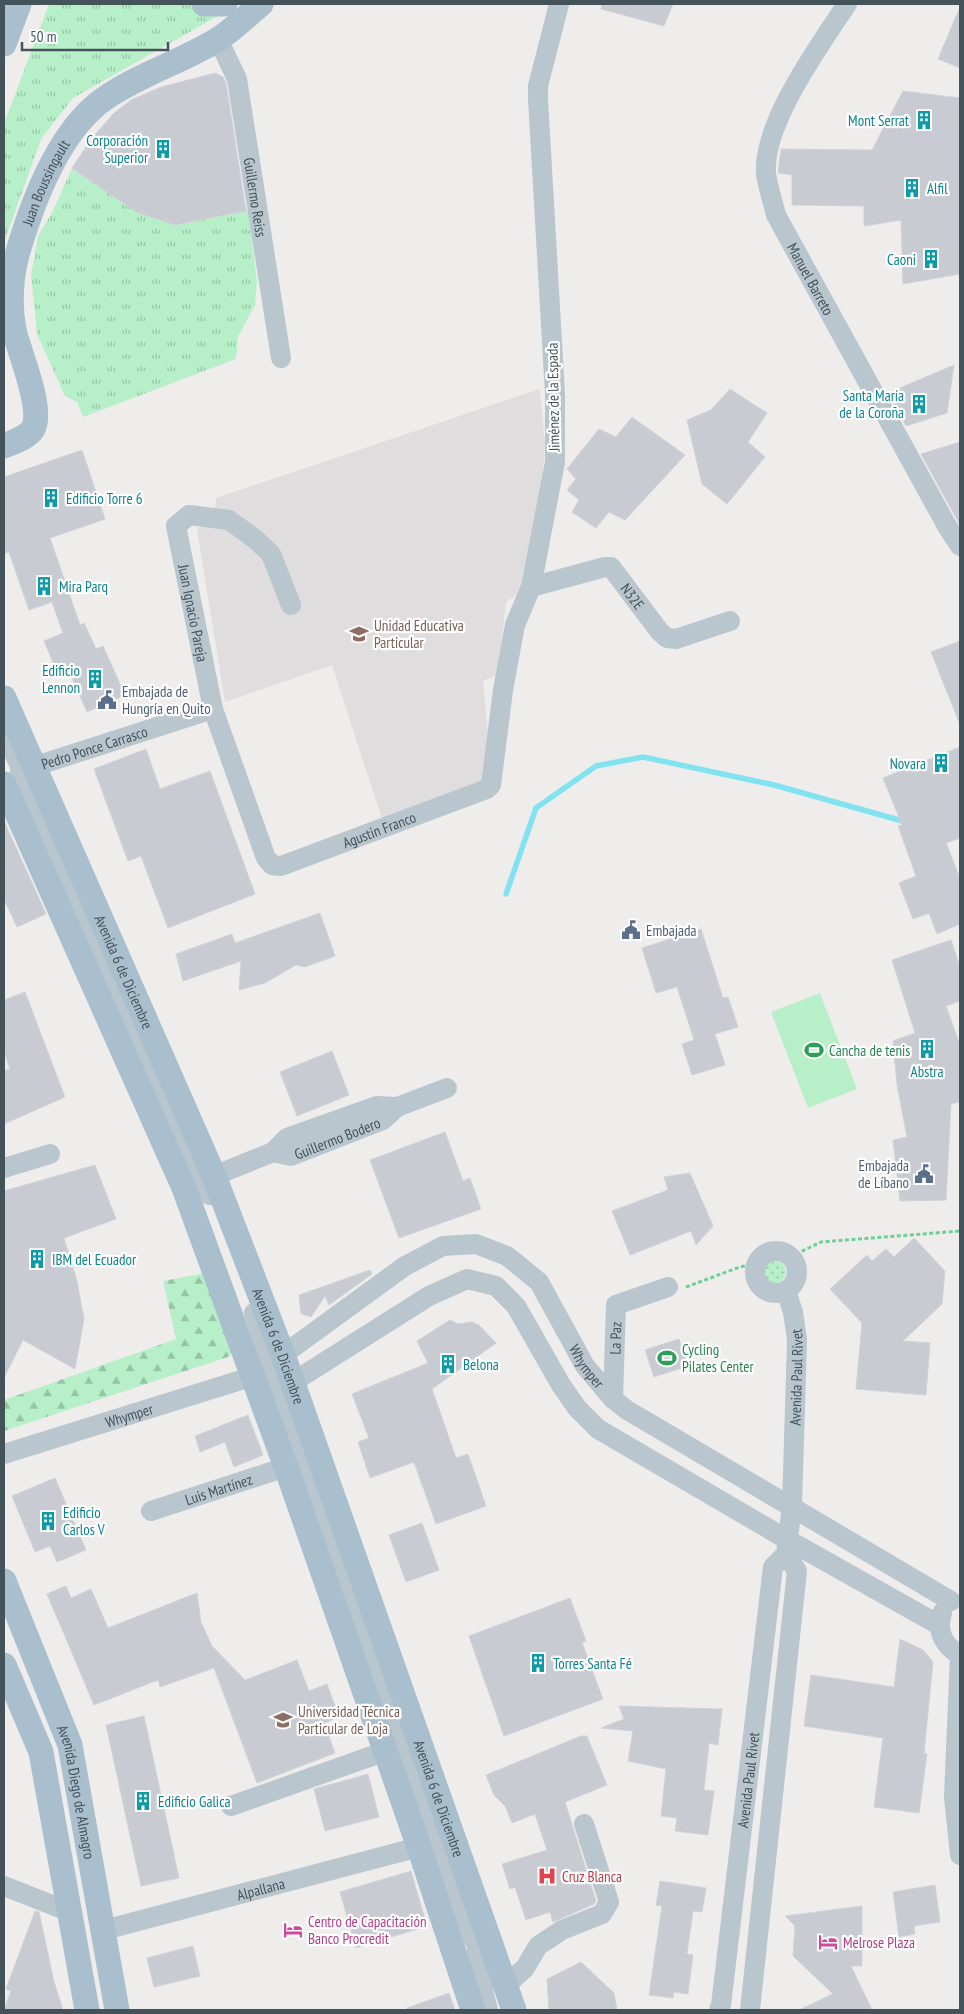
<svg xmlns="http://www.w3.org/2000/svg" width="964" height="2014" font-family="'PT Sans Narrow',sans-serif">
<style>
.education{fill:#e0ddde}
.grass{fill:url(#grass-tufts)}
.forest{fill:url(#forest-firs)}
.park{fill:url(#park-dots)}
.garden{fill:#b7f0c8}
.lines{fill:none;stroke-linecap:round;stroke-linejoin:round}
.stream{stroke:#81e3f0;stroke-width:5.5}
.building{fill:#c8ccd2;stroke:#d0d3d8}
.path{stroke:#6dd096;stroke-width:3;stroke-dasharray:4 2.5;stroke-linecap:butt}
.minor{stroke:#b9c6cd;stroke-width:20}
.major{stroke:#aabfcd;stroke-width:25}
.labels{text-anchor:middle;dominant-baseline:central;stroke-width:4.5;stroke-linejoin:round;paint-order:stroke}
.culture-label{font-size:15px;fill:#0d838f;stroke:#fff;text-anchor:start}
.street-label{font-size:15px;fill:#44525a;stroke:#fff}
.education-label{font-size:15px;fill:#785e54;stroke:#fff;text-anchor:start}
.service-label{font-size:15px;fill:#4e5e75;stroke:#fff;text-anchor:start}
.leisure-label{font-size:15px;fill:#27864d;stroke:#fff;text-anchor:start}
.health-label{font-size:15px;fill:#be3a42;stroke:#fff;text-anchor:start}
.hotel-label{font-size:15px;fill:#b23c85;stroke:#fff;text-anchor:start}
</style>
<defs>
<pattern id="grass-tufts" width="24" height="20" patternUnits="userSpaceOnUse" patternTransform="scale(1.25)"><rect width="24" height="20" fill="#b7f0c8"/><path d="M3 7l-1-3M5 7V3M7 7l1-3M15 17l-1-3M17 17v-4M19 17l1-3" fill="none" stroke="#96c5a5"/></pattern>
<pattern id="forest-firs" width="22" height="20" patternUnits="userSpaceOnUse" patternTransform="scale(1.25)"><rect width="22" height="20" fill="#b7f0c8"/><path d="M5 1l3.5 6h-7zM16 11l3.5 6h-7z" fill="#96c5a5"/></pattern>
<pattern id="park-dots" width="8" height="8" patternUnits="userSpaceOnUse" patternTransform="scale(1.25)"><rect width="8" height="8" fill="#b7f0c8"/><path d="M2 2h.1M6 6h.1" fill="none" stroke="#96c5a5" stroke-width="1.8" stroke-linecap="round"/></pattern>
</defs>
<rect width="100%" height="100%" fill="#efecec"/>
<polygon class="education" points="540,389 545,445 539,519 520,592 506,602 498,675 483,681 492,775 490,780 382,819 332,665 225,702 197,530 202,524 214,521 216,498"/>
<g class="grass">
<polygon points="49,4 196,4 225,12 73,98 41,139 4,243 4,124"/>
<polygon points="72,168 136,212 175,225 248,210 257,281 255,305 238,337 236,359 83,417 77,402 65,396 37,334 31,275 38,236 53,211"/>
</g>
<polygon class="forest" points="205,1273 237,1348 228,1357 4,1431 4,1400 176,1339 163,1281"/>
<circle class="park" cx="775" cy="1272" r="11"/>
<polygon class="garden" points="820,993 857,1089 808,1108 771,1012"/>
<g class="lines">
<polyline class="stream" points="506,894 536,808 596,766 643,757 774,785 906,822"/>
</g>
<g class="building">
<polygon points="602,4 673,4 664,26 601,9"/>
<polygon points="960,7 960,68 938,59"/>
<polygon points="215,73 223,77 226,83 246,211 175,225 136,212 72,168 92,138 114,113 131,100 161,87"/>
<polygon points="903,91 960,98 960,274 903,284 901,220 864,226 864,206 792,205 792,175 778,173 781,149 872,150"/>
<polygon points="954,365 947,413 906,426 888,393"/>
<polygon points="730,389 767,413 748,442 765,457 727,504 702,484 687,420 711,410"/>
<polygon points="632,417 685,455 625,520 609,512 596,528 572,512 579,500 567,490 576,479 567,469 599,429 616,437"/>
<polygon points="960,442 960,525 921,454"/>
<polygon points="82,450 105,519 50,538 80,625 84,623 96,649 103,646 125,695 87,712 65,662 55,667 44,641 63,633 52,602 29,610 9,552 4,553 4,477"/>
<polygon points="960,641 960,722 959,722 931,652"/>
<polygon points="960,747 960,838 946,843 960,878 960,924 937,934 929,913 913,919 899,883 916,876 898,826 902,825 883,778"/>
<polygon points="146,749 160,789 210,771 255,894 168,928 141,856 128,861 94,769"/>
<polygon points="4,821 46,914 17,927 4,899"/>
<polygon points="320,913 335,956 305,967 296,965 265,983 239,990 241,961 183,981 176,954 232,934 235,943"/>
<polygon points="701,929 723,998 728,997 738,1027 715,1034 725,1065 692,1075 682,1044 694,1040 677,987 656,993 642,948"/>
<polygon points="951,940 960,967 960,1001 946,1006 960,1045 960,1102 951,1104 946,1200 900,1201 893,1140 907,1137 897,1085 893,1041 915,1033 892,960"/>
<polygon points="25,992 65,1097 4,1124 4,1071 10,1069 4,1051 4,1000"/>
<polygon points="332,1051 349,1095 297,1116 280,1072"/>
<polygon points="445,1132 463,1181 470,1178 481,1209 399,1238 370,1160"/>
<polygon points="95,1165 116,1219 64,1238 77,1281 84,1319 75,1369 23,1340 4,1378 4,1191"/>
<polygon points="690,1173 713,1226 696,1245 691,1231 630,1255 612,1211 668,1190 664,1177"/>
<polygon points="914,1238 945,1271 942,1304 903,1341 930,1343 926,1395 856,1389 862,1323 830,1289 867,1255 872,1261 886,1249 894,1257"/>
<polygon points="370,1270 372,1274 329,1305 325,1296 311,1317 301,1314 299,1295"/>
<polygon points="450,1320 458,1324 472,1322 479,1325 496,1343 432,1389 456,1458 468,1454 486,1506 436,1524 414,1462 370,1478 358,1442 369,1438 352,1394 428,1363 417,1341"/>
<polygon points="679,1339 688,1366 654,1377 645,1350"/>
<polygon points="248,1415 263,1455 234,1467 225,1442 200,1452 195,1436"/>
<polygon points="55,1478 86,1550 57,1562 50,1546 35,1552 12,1496"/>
<polygon points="422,1523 439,1570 406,1582 389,1535"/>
<polygon points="66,1586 71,1598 91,1589 108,1628 197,1593 201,1622 212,1646 245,1680 297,1660 309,1691 327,1684 339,1717 324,1723 335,1753 257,1783 214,1668 160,1687 158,1680 94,1705 47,1594"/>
<polygon points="570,1598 586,1641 582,1643 603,1699 504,1736 469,1636"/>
<polygon points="900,1639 923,1650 933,1662 924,1753 927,1754 919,1813 874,1807 883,1738 804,1726 811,1675 894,1687"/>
<polygon points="619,1706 722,1709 718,1745 709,1743 704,1790 714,1791 708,1835 675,1831 677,1818 661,1816 666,1769 628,1761 633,1731 601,1728 624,1719"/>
<polygon points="144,1716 179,1878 141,1886 106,1725"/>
<polygon points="581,1736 587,1736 607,1785 565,1802 596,1901 594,1904 553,1922 550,1912 526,1920 515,1887 510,1889 502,1864 547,1850 535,1814 512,1823 505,1806 494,1795 486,1775"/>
<polygon points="368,1774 379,1817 325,1831 314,1789"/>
<polygon points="411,1871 427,1926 356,1948 340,1892"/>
<polygon points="660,1881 706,1888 702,1912 693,1911 687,1954 693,1955 688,1994 674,1992 673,1998 649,1995 662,1906 656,1905"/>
<polygon points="935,1885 940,1922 914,1926 915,1934 899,1937 893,1892"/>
<polygon points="862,1906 862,1966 851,1966 872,2010 799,2010 833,1994 793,1956 795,1926 785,1916"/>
<polygon points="35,1911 39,1912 54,1982 63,2010 4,2010 11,1991 6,1989"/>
<polygon points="193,1946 200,1976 154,1987 147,1958"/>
<polygon points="581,1962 614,1993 617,2010 549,2010 547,1979"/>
<polygon points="449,1993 455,2010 407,2010 407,2008"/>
</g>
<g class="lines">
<g class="path">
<polyline points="790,1257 821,1242 960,1231"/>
<polyline points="686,1287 740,1267 756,1264"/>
</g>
<g class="minor">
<path id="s1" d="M847 4C820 45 762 124 766 174 768 188 773 202 776 215L947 526 960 546"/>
<path id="s2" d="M218 39 237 79 281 358"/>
<path id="s3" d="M531 587 605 567H611L660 632 667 638 676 639 730 621"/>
<path id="s4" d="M291 605 271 554 255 539 229 520 189 515 176 526 213 709 266 858 272 865 281 866 487 789 491 785 503 690 515 625 531 587 555 462V394L538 99V86L559 4"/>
<polyline points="4,730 209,1195"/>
<path id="s5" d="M20 771 213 709"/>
<path id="s6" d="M273 1152 291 1156 383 1120 397 1107 447 1088"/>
<polyline points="4,1168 50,1154"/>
<polyline points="214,1176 273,1152 287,1138 377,1106 397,1107"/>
<circle cx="776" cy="1272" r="21"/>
<polyline points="254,1313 468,1928 493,1979"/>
<polyline points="278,1378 293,1382 429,1296 467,1279 496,1286 516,1306 561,1385 577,1408 598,1429 788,1540 939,1625"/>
<path id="s7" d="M613 1399 616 1305 668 1287"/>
<path id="s8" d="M4 1454 254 1376 405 1266 443 1246 476 1244 507 1256 539 1282 585 1366 613 1399 627 1410 951 1601"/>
<path id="s9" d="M151 1511 286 1467"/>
<path d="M942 1613C936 1631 944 1646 960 1655"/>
<polyline points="960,1655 954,1797 960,1855"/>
<polyline points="231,1806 386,1751"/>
<polyline points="4,1886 70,1912"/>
<path id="s10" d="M104 1930 419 1847"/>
<polyline points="474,1957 488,2010"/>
<polyline points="505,1986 525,1968 538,1946 562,1930 602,1914 609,1902 584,1824"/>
<path id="s11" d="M719 2010 721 2005 773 1567 786 1554 792 1506 797 1340 793 1312 786 1291"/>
<polyline points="750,2010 797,1571 786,1554"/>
</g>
<g class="major">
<polyline points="204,4 225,4"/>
<polyline points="4,44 19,4"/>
<path id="s12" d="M4 446C13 442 27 438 33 429 44 409 19 352 14 330 9 304 11 273 19 248 34 198 60 130 104 99 138 75 181 62 217 40 233 30 247 16 261 4"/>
<path id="s13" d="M4 698 214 1176 283 1355 514 2010"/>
<polyline points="4,784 184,1188 286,1467 419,1847 473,2010"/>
<path id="s14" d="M4 1581 70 1745 117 2010"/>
<polyline points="4,1665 41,1752 87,2010"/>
</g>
</g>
<defs>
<g id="building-bare" transform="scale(1.5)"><path d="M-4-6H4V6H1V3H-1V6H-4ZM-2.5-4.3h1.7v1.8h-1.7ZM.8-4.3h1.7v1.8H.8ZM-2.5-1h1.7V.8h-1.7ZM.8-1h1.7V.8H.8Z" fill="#0f9aa8" stroke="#fff" stroke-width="2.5" paint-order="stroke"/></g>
<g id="university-bare" transform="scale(1.5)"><path d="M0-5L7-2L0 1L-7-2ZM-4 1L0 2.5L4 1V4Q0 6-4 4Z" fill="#8d6e63" stroke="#fff" stroke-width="2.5" paint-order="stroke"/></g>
<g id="civic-bare" transform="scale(1.5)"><path d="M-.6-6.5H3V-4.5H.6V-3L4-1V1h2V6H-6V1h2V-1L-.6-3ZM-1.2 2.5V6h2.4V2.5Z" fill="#5c6f8a" stroke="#fff" stroke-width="2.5" paint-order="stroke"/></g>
<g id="stadium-bare" transform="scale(1.5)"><path d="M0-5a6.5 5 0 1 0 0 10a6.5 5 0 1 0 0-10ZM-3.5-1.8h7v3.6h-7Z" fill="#2e9e5b" stroke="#fff" stroke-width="2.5" paint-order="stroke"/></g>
<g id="hospital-bare" transform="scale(1.5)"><path d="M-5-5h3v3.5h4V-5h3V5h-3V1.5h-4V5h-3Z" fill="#e0444e" stroke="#fff" stroke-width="2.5" paint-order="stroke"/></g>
<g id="hotel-bare" transform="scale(1.5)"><path d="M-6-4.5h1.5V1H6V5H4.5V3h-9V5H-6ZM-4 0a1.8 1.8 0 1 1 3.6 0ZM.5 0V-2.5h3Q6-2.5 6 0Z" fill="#d1479c" stroke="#fff" stroke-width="2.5" paint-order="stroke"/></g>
</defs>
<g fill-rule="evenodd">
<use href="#building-bare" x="924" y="120"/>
<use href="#building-bare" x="163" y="149"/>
<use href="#building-bare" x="912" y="188"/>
<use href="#building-bare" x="931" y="259"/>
<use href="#building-bare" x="919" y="404"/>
<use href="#building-bare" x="51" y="498"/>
<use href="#building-bare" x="44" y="586"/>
<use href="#university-bare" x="359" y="634"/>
<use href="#building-bare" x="95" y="679"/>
<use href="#civic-bare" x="107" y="700"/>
<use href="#building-bare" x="941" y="763"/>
<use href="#civic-bare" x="631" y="930"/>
<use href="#building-bare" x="927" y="1049"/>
<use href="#stadium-bare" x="814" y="1050"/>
<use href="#civic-bare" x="924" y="1174"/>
<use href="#building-bare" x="37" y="1259"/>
<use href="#stadium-bare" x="667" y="1358"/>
<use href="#building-bare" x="448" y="1364"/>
<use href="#building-bare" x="48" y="1521"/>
<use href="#building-bare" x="538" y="1663"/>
<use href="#university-bare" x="283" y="1720"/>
<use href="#building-bare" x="143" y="1801"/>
<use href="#hospital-bare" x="547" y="1876"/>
<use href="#hotel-bare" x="293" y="1930"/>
<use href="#hotel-bare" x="828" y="1942"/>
</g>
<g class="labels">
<g class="culture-label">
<text x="909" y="120" text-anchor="end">Mont Serrat</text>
<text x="148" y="140" text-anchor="end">Corporación<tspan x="148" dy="17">Superior</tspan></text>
<text x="927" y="188">Alfil</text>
<text x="916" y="259" text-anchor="end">Caoni</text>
<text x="904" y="395" text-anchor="end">Santa María<tspan x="904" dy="17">de la Coroña</tspan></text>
<text x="66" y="498">Edificio Torre 6</text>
<text x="59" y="586">Mira Parq</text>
<text x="80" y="670" text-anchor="end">Edificio<tspan x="80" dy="17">Lennon</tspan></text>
<text x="926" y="763" text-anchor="end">Novara</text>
<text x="927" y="1071" text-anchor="middle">Abstra</text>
<text x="52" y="1259">IBM del Ecuador</text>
<text x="463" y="1364">Belona</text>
<text x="63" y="1512">Edificio<tspan x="63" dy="17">Carlos V</tspan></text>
<text x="553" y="1663">Torres Santa Fé</text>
<text x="158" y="1801">Edificio Galica</text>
</g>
<g class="street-label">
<text stroke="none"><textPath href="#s12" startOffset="290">Juan Boussingault</textPath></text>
<text stroke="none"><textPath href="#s2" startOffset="164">Guillermo Reiss</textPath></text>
<text stroke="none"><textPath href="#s1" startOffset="306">Manuel Barreto</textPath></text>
<text transform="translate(553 397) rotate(-91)">Jiménez de la Espada</text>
<text stroke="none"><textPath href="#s3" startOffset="119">N32E</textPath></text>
<text stroke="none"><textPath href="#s4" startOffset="255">Juan Ignacio Pareja</textPath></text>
<text stroke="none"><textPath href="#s5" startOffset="78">Pedro Ponce Carrasco</textPath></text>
<text stroke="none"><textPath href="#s4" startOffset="634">Agustin Franco</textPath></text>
<text stroke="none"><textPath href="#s13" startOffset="299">Avenida 6 de Diciembre</textPath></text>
<text stroke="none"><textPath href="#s6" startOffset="68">Guillermo Bodero</textPath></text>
<text stroke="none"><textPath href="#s7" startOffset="61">La Paz</textPath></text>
<text stroke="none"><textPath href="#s13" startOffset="704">Avenida 6 de Diciembre</textPath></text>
<text stroke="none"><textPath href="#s8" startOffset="696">Whymper</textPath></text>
<text stroke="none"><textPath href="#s11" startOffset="642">Avenida Paul Rivet</textPath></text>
<text stroke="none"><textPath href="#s8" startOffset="131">Whymper</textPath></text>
<text stroke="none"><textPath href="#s9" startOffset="71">Luis Martínez</textPath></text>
<text stroke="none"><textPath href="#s11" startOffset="232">Avenida Paul Rivet</textPath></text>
<text stroke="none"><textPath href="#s14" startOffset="224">Avenida Diego de Almagro</textPath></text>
<text stroke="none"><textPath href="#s13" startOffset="1184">Avenida 6 de Diciembre</textPath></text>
<text stroke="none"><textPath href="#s10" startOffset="162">Alpallana</textPath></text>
</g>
<g class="education-label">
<text x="374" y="625">Unidad Educativa<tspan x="374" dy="17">Particular</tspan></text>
<text x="298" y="1711">Universidad Técnica<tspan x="298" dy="17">Particular de Loja</tspan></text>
</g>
<g class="service-label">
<text x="122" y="691">Embajada de<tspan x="122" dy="17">Hungría en Quito</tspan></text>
<text x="646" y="930">Embajada</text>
<text x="909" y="1165" text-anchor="end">Embajada<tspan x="909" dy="17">de Líbano</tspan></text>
</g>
<g class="leisure-label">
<text x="829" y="1050">Cancha de tenis</text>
<text x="682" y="1349">Cycling<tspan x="682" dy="17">Pilates Center</tspan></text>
</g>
<g class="health-label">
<text x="562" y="1876">Cruz Blanca</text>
</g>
<g class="hotel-label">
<text x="308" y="1921">Centro de Capacitación<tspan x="308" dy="17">Banco Procredit</tspan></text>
<text x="843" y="1942">Melrose Plaza</text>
</g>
</g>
<rect width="964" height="2014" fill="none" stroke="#44525a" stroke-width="10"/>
<path d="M22 42v8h146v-8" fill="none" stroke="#44525a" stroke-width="2.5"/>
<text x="30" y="42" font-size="15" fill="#44525a" stroke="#ffffff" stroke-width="4" paint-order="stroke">50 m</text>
</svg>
